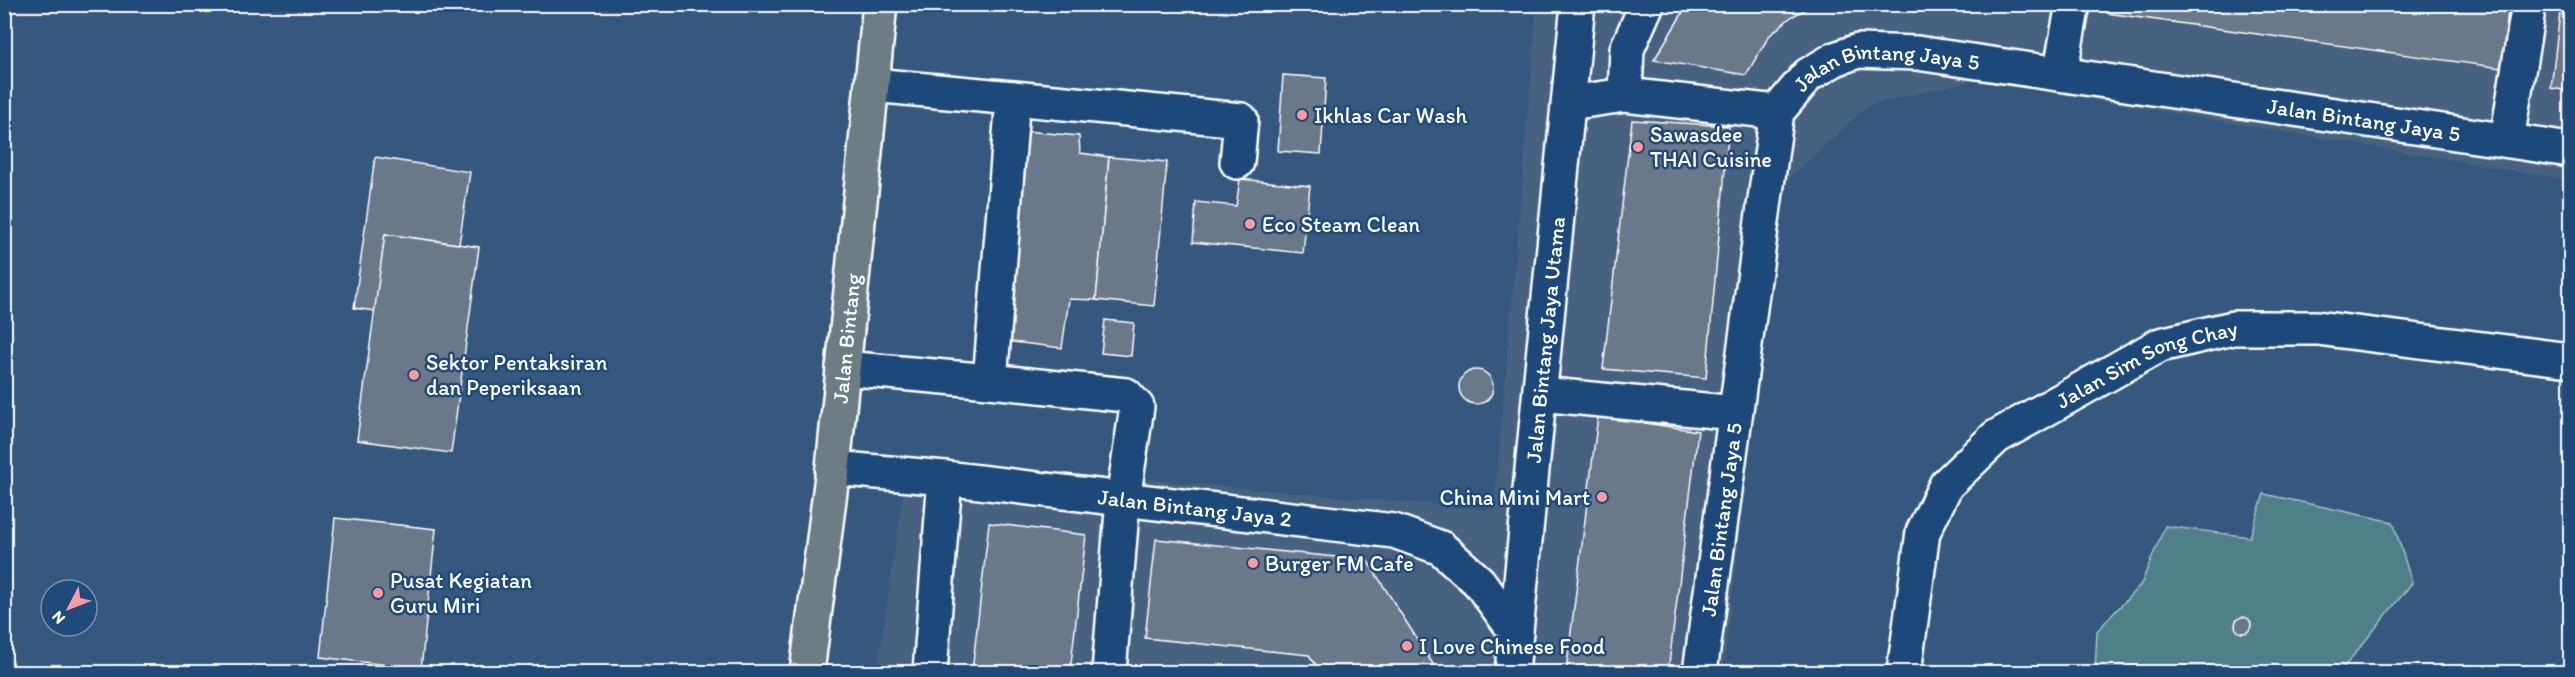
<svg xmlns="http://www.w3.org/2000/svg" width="2575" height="677" font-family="Itim,sans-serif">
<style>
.built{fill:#466281}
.park{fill:#4f808a;stroke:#a7c0c4;stroke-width:1.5}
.building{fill:#6a7989;stroke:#fff;stroke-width:1.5}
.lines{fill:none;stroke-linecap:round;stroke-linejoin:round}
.minor-casing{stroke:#fff;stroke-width:38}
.major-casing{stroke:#fff;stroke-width:38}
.minor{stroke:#1f4a7a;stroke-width:33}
.major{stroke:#6c7e84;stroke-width:33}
.poi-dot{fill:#ff9aa2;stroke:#1f4a7a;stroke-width:2}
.labels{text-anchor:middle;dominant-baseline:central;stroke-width:5;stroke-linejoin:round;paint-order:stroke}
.street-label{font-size:22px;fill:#fff;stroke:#1f4a7a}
.poi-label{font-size:22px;fill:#fff;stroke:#1f4a7a;text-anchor:start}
</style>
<rect width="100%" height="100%" fill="#36587e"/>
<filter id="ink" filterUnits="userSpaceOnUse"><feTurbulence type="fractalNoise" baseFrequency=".0167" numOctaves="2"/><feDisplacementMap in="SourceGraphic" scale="12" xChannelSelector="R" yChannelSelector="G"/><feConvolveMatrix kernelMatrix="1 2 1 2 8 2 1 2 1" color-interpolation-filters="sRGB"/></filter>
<g filter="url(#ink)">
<polygon class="built" points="1537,5 2570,5 2570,180 1976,80 1869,105 1782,185 1723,672 877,672 908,459 1494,510"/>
<polygon class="park" points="2264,494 2393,522 2412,583 2340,672 2095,672 2097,631 2141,584 2165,526 2250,537"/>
<g class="building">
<polygon points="1688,4 1815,4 1791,17 1769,36 1746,75 1654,60"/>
<polygon points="2109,4 2509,4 2501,68 2107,13"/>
<polygon points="2561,4 2570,4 2570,91 2551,88"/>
<polygon points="1283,75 1326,78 1321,154 1278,151"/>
<polygon points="1632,120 1729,126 1706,378 1603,369"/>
<polygon points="1025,131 1079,136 1080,153 1109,157 1096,300 1069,299 1062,348 1004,341"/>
<polygon points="375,157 470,172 459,244 385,234 375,311 354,308"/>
<polygon points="1109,157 1167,162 1154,306 1096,300"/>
<polygon points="1240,179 1310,186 1303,253 1193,242 1196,202 1236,206"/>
<polygon points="385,234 479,247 451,453 357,440"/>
<polygon points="1105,320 1134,323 1131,356 1101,353"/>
<circle cx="1476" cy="387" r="17"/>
<polygon points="1598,416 1698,431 1668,672 1566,672"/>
<polygon points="335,518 436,529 421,669 320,657"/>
<polygon points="989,523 1086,535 1070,672 972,672"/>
<polygon points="1156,539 1367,560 1438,672 1321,672 1309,655 1145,638"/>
<circle cx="2243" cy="625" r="8"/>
</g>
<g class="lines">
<g class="minor-casing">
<g id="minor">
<polyline points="2060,74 2073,4"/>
<polyline points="1625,95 1627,49 1647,4"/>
<polyline points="1013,98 1241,120 1237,162"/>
<polyline points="1569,103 1625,95 1777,112"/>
<polyline points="2507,140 2529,4"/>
<polyline points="843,368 990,381 1013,98 872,85"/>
<polyline points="990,381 1126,395 1137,407 1123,499 1109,672"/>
<polyline points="1540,394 1735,413"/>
<path id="s1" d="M833 468 945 478 1394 531 1441 548 1479 582 1516 632"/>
<polyline points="930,672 945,478"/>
<path id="s2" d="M1512 672 1578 4"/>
<path id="s3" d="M1700 672 1777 112 1808 75 1835 59 1858 51 1917 53 2570 150"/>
<path id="s4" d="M1904 672 1923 532 1946 485 1996 437 2160 345 2233 328H2317L2570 360"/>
</g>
</g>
<g class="major-casing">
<g id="major">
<path id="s5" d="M807 672 833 468 880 4"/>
</g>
</g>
<use href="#minor" class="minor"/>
<use href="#major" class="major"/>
</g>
</g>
<g class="poi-dot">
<circle cx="1302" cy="115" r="6"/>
<circle cx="1638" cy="147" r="6"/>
<circle cx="1250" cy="224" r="6"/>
<circle cx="414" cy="375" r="6"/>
<circle cx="1602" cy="497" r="6"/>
<circle cx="1253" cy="563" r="6"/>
<circle cx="378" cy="593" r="6"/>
<circle cx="1407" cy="646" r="6"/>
</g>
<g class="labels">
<g class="street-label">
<text stroke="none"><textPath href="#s3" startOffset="694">Jalan Bintang Jaya 5</textPath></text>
<text stroke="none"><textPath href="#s3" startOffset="1180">Jalan Bintang Jaya 5</textPath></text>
<text stroke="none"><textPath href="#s5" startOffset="336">Jalan Bintang</textPath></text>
<text stroke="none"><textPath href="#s2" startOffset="334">Jalan Bintang Jaya Utama</textPath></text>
<text stroke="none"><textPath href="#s4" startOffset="432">Jalan Sim Song Chay</textPath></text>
<text stroke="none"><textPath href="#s1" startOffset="364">Jalan Bintang Jaya 2</textPath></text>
<text stroke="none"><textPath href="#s3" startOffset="154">Jalan Bintang Jaya 5</textPath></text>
</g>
<g class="poi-label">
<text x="1314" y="115">Ikhlas Car Wash</text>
<text x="1650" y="134">Sawasdee<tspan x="1650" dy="25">THAI Cuisine</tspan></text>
<text x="1262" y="224">Eco Steam Clean</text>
<text x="426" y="362">Sektor Pentaksiran<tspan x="426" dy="25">dan Peperiksaan</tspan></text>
<text x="1590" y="497" text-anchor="end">China Mini Mart</text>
<text x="1265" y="563">Burger FM Cafe</text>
<text x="390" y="580">Pusat Kegiatan<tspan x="390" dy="25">Guru Miri</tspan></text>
<text x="1419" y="646">I Love Chinese Food</text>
</g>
</g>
<rect width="2575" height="677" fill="none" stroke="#1f4a7a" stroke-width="24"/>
<rect x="12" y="12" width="2551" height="653" fill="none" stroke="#fff" stroke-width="2" filter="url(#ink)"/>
<g transform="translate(69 608) rotate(228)"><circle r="28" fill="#1f4a7a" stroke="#7992af" stroke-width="1.5"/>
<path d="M0-4.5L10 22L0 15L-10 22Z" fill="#ff9aa2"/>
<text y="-9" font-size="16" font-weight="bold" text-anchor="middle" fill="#ffffff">N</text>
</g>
</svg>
